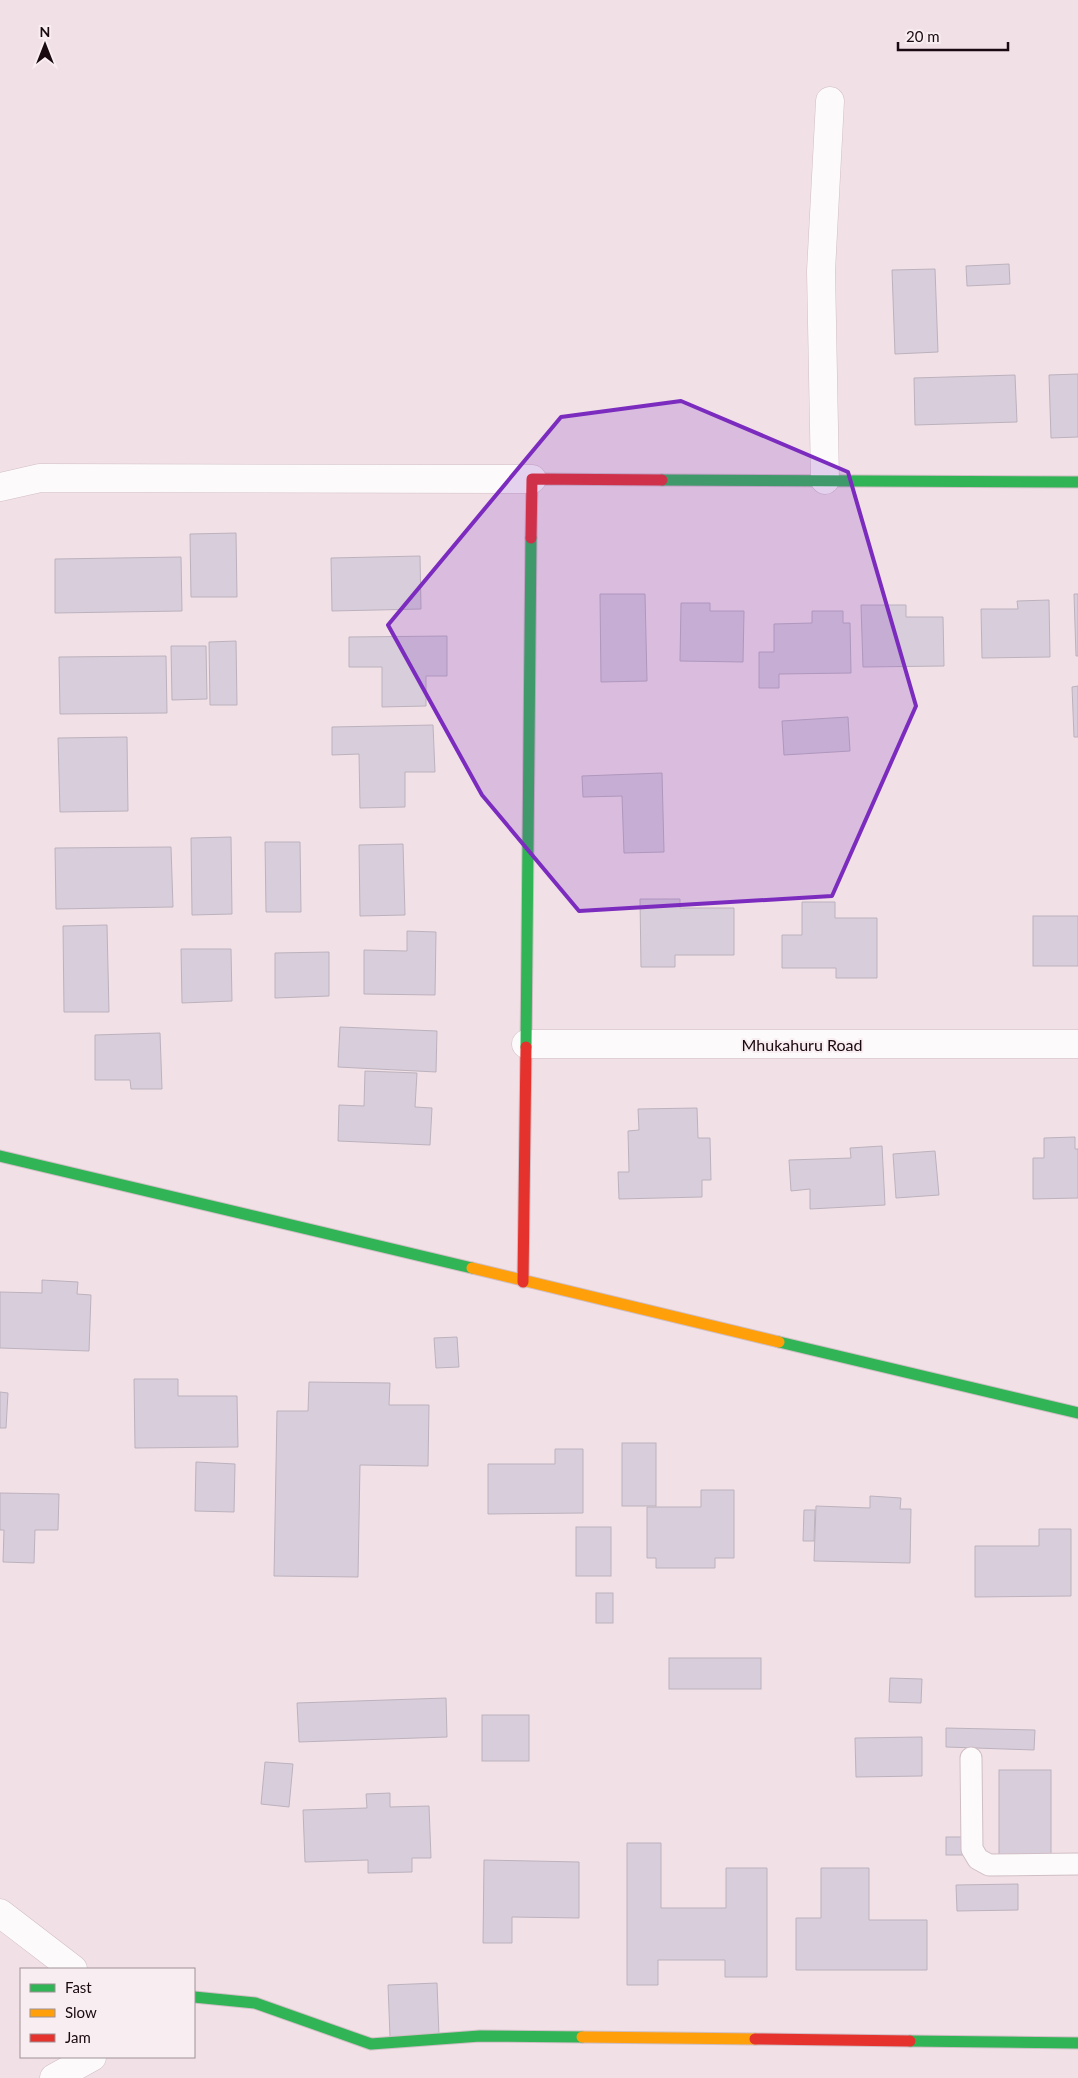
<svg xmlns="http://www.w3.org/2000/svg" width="1078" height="2078" font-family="Lato,sans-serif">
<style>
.building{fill:#d8cdda;stroke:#bcb2bd}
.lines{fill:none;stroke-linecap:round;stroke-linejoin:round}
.lane-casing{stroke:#d0bec5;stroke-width:23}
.street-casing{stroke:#d0bec5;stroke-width:29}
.fast-casing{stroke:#d0bec5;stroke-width:13}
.slow-casing{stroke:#d0bec5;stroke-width:13}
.jam-casing{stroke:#d0bec5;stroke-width:13}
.lane{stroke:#fdfafb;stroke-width:21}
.street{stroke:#fdfafb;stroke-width:28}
.fast{stroke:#30b455;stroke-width:11}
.slow{stroke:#ff9f0a;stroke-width:11}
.jam{stroke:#e5322d;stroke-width:11}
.marked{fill:#7b2cbf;fill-opacity:0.2;stroke:#7b2cbf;stroke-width:4;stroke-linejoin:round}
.labels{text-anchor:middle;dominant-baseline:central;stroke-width:4;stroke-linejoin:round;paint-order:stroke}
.street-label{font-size:16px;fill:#1a0910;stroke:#f8edf1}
</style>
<rect width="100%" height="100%" fill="#f2e0e7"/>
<g class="building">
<polygon points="1009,264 1010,284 967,286 966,266"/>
<polygon points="935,269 938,352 895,354 892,270"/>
<polygon points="1078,374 1078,437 1051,438 1049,375"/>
<polygon points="1015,375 1017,422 915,425 914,378"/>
<polygon points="236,533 237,597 191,597 190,534"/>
<polygon points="420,556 421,609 332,611 331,558"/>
<polygon points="181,557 182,611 55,613 55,559"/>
<polygon points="600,594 645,594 647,681 601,682"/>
<polygon points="1074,594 1078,594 1078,656 1076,656"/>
<polygon points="1049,600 1050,657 982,658 981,609 1018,609 1017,601"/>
<polygon points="681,603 710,603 710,611 744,611 743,662 680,661"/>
<polygon points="861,605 906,605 906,617 943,617 944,666 863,667"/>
<polygon points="812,611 843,611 843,623 850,623 851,673 779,674 779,688 759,688 759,652 774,652 774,624 812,623"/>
<polygon points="447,636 447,676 426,676 426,706 382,707 382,667 349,667 349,637"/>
<polygon points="236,641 237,705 210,705 209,642"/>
<polygon points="171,646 206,646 207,699 172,700"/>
<polygon points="166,656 167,713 60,714 59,657"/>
<polygon points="1078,686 1078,737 1074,737 1072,687"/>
<polygon points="848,717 850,751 784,755 782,721"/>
<polygon points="433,725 435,772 405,772 405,807 360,808 359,754 332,755 332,727"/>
<polygon points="127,737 128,811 60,812 58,738"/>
<polygon points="662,773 664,852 624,853 622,796 583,797 582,776"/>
<polygon points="231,837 232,914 192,915 191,838"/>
<polygon points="265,842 300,842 301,912 266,912"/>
<polygon points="403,844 405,915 360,916 359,845"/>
<polygon points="171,847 173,907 56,909 55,848"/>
<polygon points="640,899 680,899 680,908 734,908 734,955 675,955 675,967 641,967"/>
<polygon points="802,902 835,902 835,918 877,918 877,978 836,978 836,968 782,968 782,935 802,935"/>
<rect x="1033" y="916" width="45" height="50"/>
<polygon points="107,925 109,1012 64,1012 63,926"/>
<polygon points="407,931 436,932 435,995 364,994 364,950 407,951"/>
<polygon points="181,949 231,949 232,1001 182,1003"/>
<polygon points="329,952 329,996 275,998 275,953"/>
<polygon points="340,1027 437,1031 436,1072 338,1067"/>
<polygon points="160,1033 162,1089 131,1089 130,1080 95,1080 95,1035"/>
<polygon points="365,1071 417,1073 415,1107 432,1108 430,1145 338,1141 339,1105 364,1106"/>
<polygon points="697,1108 698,1138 710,1138 711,1180 702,1180 702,1197 619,1199 618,1172 629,1172 628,1131 639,1130 638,1109"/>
<polygon points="1075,1137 1075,1149 1078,1149 1078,1198 1033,1199 1033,1158 1044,1158 1044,1138"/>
<polygon points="882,1146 885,1205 810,1209 810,1189 791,1191 789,1160 851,1158 850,1148"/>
<polygon points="935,1151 939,1195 896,1198 893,1154"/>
<polygon points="42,1280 78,1282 77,1294 91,1295 89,1351 0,1348 0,1292 42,1293"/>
<polygon points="457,1337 459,1367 436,1368 434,1338"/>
<polygon points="134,1379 178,1379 178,1396 237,1396 238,1447 135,1448"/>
<polygon points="309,1382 390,1383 389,1405 429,1405 428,1466 360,1465 358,1577 274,1576 277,1411 308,1411"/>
<polygon points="0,1392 8,1393 6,1428 0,1428"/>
<rect x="622" y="1443" width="34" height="63"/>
<polygon points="555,1449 583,1449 583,1513 488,1514 488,1464 555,1464"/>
<polygon points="196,1462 235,1464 234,1512 195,1511"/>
<polygon points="701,1490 734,1490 734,1558 715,1558 715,1568 656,1568 656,1558 647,1558 647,1507 701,1507"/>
<polygon points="0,1493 59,1494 58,1530 35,1530 34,1563 3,1562 4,1530 0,1530"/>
<polygon points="870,1496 901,1498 900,1509 911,1509 910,1563 814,1561 816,1506 870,1508"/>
<polygon points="804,1510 815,1510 814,1541 803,1541"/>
<rect x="576" y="1527" width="35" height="49"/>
<polygon points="1039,1529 1071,1529 1071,1596 975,1597 975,1546 1039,1546"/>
<rect x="596" y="1593" width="17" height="30"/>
<rect x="669" y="1658" width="92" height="31"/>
<polygon points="890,1678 922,1679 921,1703 889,1702"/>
<polygon points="446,1698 447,1737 299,1742 297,1703"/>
<rect x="482" y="1715" width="47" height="46"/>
<polygon points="946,1728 1035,1730 1034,1750 946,1747"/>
<polygon points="922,1737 922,1776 856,1777 855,1738"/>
<polygon points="265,1762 293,1764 289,1807 261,1804"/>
<rect x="999" y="1770" width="52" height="94"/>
<polygon points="390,1793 390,1807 429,1806 431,1858 412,1858 412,1872 368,1873 368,1860 305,1862 303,1810 367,1808 366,1794"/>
<rect x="946" y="1837" width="18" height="18"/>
<polygon points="627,1843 661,1843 661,1908 726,1908 726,1868 767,1868 767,1977 725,1977 725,1960 658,1960 658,1985 627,1985"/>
<polygon points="484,1860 579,1862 579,1918 512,1917 512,1943 483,1943"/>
<polygon points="821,1868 869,1868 869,1920 927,1920 927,1970 796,1970 796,1918 821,1918"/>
<polygon points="1018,1884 1018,1910 957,1911 956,1885"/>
<polygon points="437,1983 439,2035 390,2037 388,1985"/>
</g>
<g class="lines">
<g class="lane-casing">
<polyline id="lane" points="971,1758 972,1849 978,1859 989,1865 1078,1864"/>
</g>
<g class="street-casing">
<g id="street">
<polyline points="825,480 821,271 830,101"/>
<polyline points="0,487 40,478 532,479"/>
<polyline points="526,1044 1078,1044"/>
<polyline points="0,1913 73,1969"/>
<polyline points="54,2078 92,2057"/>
</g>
</g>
<g class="fast-casing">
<g id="fast">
<polyline points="662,480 1078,482"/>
<polyline points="526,1047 531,538"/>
<polyline points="0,1156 472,1268"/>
<polyline points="779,1342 1078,1413"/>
<polyline points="194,1997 255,2003 371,2044 480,2036 582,2037"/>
<polyline points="910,2041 1078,2043"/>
</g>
</g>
<g class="slow-casing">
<g id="slow">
<polyline points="472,1268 779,1342"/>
<polyline points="582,2037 755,2039"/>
</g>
</g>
<g class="jam-casing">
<g id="jam">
<polyline points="531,538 532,479 662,480"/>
<polyline points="523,1282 526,1047"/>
<polyline points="755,2039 910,2041"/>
</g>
</g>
<use href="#lane" class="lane"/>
<use href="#street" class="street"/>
<use href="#fast" class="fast"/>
<use href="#slow" class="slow"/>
<use href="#jam" class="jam"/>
</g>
<path class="marked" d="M681 401 848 472 916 706 832 896 579 911 482 795 388 625 561 417Z"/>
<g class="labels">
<g class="street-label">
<text x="802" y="1044">Mhukahuru Road</text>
</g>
</g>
<rect x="20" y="1968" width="175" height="90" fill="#f8edf1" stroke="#9f9297"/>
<rect x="30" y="1984" width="25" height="8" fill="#30b455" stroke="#9f9297"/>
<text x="65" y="1993" font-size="15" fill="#1a0910">Fast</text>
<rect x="30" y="2009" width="25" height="8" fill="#ff9f0a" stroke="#9f9297"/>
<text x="65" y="2018" font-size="15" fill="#1a0910">Slow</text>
<rect x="30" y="2034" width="25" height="8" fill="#e5322d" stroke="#9f9297"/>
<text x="65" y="2043" font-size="15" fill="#1a0910">Jam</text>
<g transform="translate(45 45)" stroke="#f8edf1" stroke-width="4" paint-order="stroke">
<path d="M0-4L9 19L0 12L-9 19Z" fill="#1a0910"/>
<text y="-8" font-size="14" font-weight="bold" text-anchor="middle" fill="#1a0910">N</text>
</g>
<path d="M898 42v8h110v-8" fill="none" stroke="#1a0910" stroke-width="2.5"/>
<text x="906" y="42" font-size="15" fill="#1a0910" stroke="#f8edf1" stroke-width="4" paint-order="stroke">20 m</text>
</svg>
